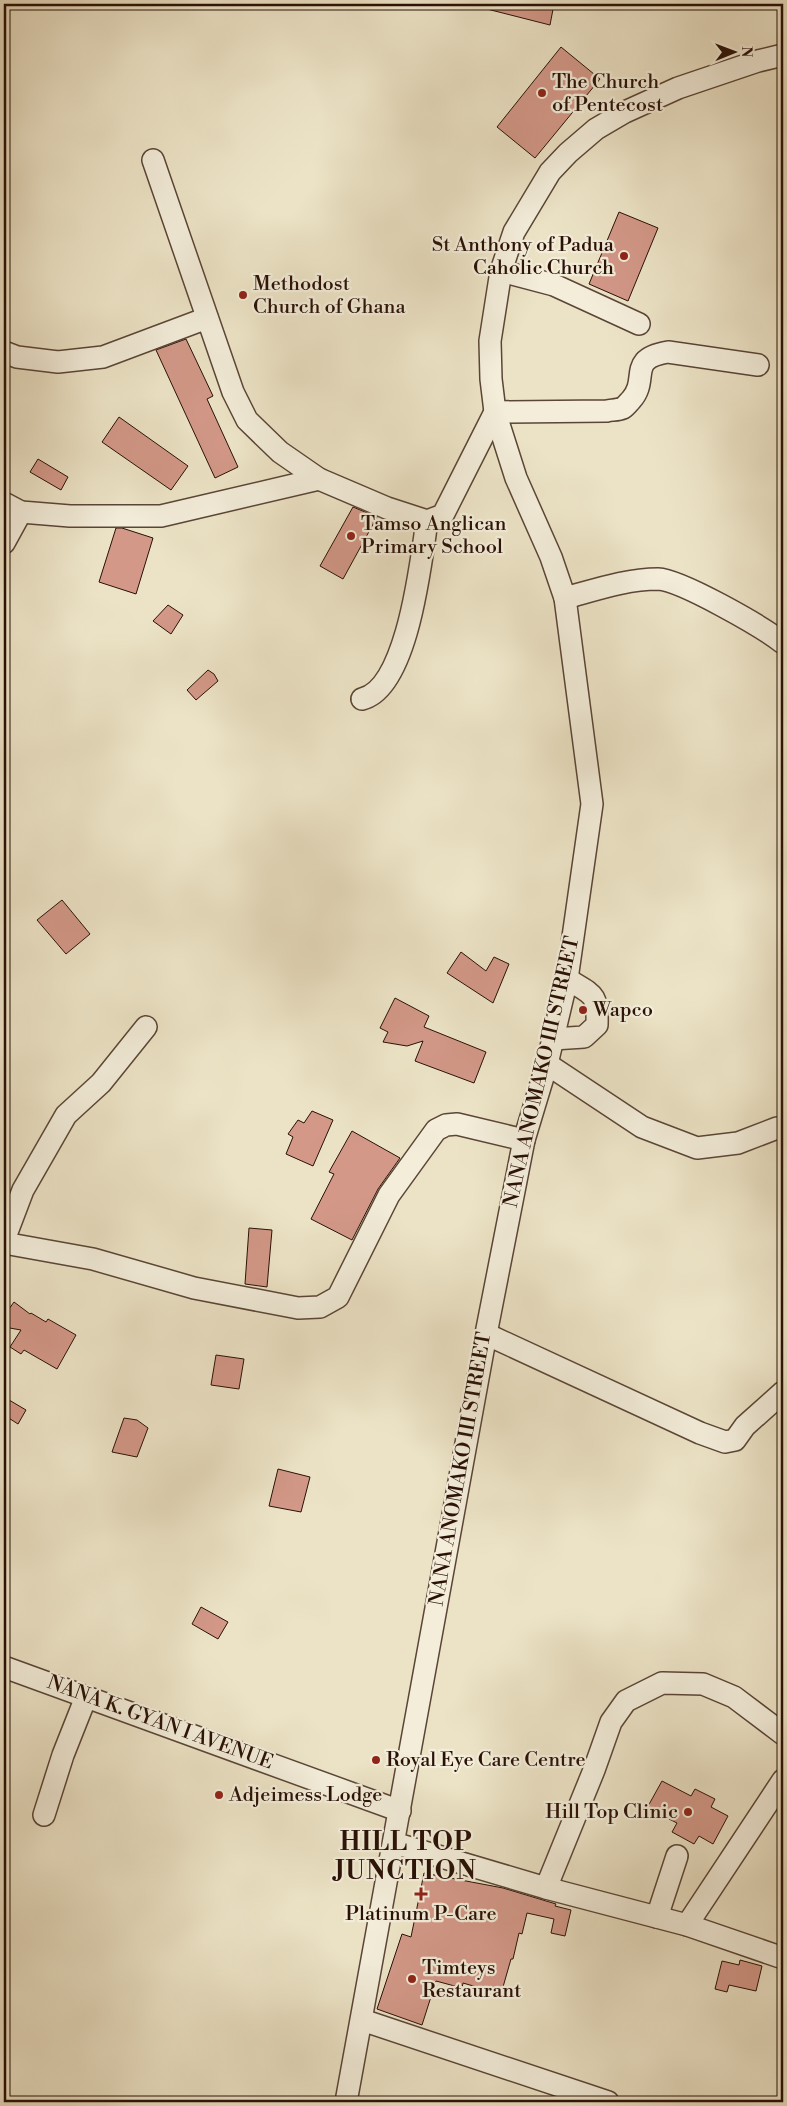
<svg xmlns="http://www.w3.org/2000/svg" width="787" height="2106" font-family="'Libre Bodoni',serif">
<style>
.building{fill:#d39888;stroke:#291006}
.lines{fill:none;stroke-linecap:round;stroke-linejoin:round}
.minor-casing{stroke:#5a4536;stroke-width:24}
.minor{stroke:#f3edda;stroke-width:21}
.poi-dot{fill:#8f2418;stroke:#f3edda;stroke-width:2}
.labels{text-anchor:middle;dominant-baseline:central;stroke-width:4.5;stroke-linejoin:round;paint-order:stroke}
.poi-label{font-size:20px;fill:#291006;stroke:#f3edda;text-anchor:start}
.street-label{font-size:20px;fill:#291006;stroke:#f3edda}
.district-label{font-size:25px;font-weight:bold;letter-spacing:1px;fill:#291006;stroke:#f3edda}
</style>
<rect width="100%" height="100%" fill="#ece3c6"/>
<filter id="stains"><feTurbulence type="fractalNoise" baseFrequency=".004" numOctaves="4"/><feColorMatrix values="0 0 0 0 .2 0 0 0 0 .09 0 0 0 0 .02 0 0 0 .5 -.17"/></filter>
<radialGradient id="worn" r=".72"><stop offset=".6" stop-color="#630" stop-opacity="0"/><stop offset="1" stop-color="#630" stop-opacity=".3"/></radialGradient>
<g class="building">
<polygon points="484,4 554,4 550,25 483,8"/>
<polygon points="561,47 600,79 535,158 497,127"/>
<polygon points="619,212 658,228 628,301 589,284"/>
<polygon points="186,339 213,396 207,399 238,467 215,478 156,350"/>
<polygon points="119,417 188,466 171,490 102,442"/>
<polygon points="38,459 68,477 61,490 30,472"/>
<polygon points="353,507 377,517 343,579 320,566"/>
<polygon points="116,528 122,528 153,538 136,594 99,582"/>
<polygon points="168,605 183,615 171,634 153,621"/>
<polygon points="208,670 214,674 218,681 196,700 187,690"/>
<polygon points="62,900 90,934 66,954 37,920"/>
<polygon points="461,952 486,971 494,957 509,964 493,1003 447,973"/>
<polygon points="395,998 429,1016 424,1027 486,1052 474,1083 415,1061 423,1041 407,1046 383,1042 388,1032 380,1028"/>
<polygon points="312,1111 333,1120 313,1166 286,1154 293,1137 288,1134 298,1120 304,1123"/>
<polygon points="352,1131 400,1158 378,1189 352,1240 311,1219 334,1174 329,1172"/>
<polygon points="249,1228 272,1230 267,1287 245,1284"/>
<polygon points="14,1302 30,1314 31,1313 46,1322 48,1319 76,1335 57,1369 24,1350 21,1354 10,1347 21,1330 4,1327 4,1316"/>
<polygon points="216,1355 244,1359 239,1389 211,1385"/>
<polygon points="4,1397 26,1410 18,1424 4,1415"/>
<polygon points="124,1418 137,1420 148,1428 137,1457 112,1452"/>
<polygon points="278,1469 310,1477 301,1512 269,1506"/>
<polygon points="201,1607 228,1622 218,1639 192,1624"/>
<polygon points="662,1781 691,1796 695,1789 715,1799 711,1807 728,1816 713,1844 699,1836 694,1844 672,1832 677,1823 647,1808"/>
<polygon points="424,1873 503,1888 556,1904 555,1906 571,1910 565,1936 551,1933 554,1919 527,1913 522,1934 519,1933 513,1959 511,1959 501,1994 463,1983 462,1988 436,1981 422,2025 377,2009 402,1934 411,1937"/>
<polygon points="740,1960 762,1966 756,1991 729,1985 727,1992 715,1989 722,1961 739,1965"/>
</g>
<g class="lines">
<g class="minor-casing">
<g id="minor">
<path d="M153 160 233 392 247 420 280 452 319 479 387 508 427 521 443 515 495 412 607 411C612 410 618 410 623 408 626 406 629 402 631 400 650 379 626 359 668 352L758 365"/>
<polyline points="501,271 554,285 639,324"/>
<polyline points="4,352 17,357 58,362 103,357 207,318"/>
<polyline points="4,503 21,512 70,516 161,516 319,479"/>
<polyline points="4,543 21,512"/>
<path d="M565 598C595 590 626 579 658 579 681 580 763 627 783 643"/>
<path d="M362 699C408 688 421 560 427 521"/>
<path d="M553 1039 584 1037 597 1025C598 993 593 995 567 979"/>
<polyline points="547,1064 642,1127 697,1148 738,1143 777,1128"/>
<polyline points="4,1240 23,1190 66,1115 101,1083 146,1027"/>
<polyline points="4,1243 93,1259 194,1288 298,1308 320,1307 338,1297 389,1195 436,1130 446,1125 457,1124 524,1140"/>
<polyline points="486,1334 700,1433 725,1442 735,1440 745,1426 783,1392"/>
<polyline points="4,1667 400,1811"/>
<polyline points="44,1815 63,1755 86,1697"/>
<polyline points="394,1843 546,1888 687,1925 783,1958"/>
<polyline points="546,1888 594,1770 611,1722 626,1701 662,1683 703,1684 734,1697 783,1734"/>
<polyline points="657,1917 677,1856"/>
<polyline points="687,1925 783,1780"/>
<polyline points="362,2020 608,2102"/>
<polyline points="346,2102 486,1334 524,1140 547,1064 567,979 592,804 565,598 551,557 516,478 495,412 491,379 490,341 501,271 514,232 550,172 568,153 596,129 625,112 678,88 758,61 783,55"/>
</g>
</g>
<use href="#minor" class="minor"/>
</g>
<g class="poi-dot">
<circle cx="542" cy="93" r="5"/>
<circle cx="624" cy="256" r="5"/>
<circle cx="243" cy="295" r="5"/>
<circle cx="351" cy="536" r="5"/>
<circle cx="583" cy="1010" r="5"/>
<circle cx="376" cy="1760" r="5"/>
<circle cx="219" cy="1795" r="5"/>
<circle cx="688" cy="1812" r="5"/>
<path d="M418.5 1886.5h5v5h5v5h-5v5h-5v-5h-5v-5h5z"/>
<circle cx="412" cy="1979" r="5"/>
</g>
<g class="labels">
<g class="poi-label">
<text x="552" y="82">The Church<tspan x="552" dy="23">of Pentecost</tspan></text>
<text x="614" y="245" text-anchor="end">St Anthony of Padua<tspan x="614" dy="23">Caholic Church</tspan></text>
<text x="253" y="284">Methodost<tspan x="253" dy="23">Church of Ghana</tspan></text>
<text x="361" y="524">Tamso Anglican<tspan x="361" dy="23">Primary School</tspan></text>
<text x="593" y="1010">Wapco</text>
<text x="386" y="1760">Royal Eye Care Centre</text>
<text x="229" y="1795">Adjeimess Lodge</text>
<text x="678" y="1812" text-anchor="end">Hill Top Clinic</text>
<text x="421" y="1914" text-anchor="middle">Platinum P-Care</text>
<text x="422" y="1968">Timteys<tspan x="422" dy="23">Restaurant</tspan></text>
</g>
<g class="street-label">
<text transform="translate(542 1072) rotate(-77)">NANA ANOMAKO III STREET</text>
<text transform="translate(461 1469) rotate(-80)">NANA ANOMAKO III STREET</text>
<text transform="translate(160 1723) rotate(20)">NANA K. GYAN I AVENUE</text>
</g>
<g class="district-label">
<text x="406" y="1842">HILL TOP<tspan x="406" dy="29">JUNCTION</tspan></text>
</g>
</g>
<rect width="787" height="2106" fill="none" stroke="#ece3c6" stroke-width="20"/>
<rect x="5" y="5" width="777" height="2096" fill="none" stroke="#291006" stroke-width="2.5"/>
<rect x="10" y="10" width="767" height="2086" fill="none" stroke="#291006"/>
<g transform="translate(734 52) rotate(89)" stroke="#f3edda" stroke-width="4" paint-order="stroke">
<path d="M0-4L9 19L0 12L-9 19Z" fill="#291006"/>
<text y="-8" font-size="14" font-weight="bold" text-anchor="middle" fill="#291006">N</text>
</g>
<rect width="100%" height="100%" filter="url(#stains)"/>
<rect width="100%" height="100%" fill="url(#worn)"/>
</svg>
